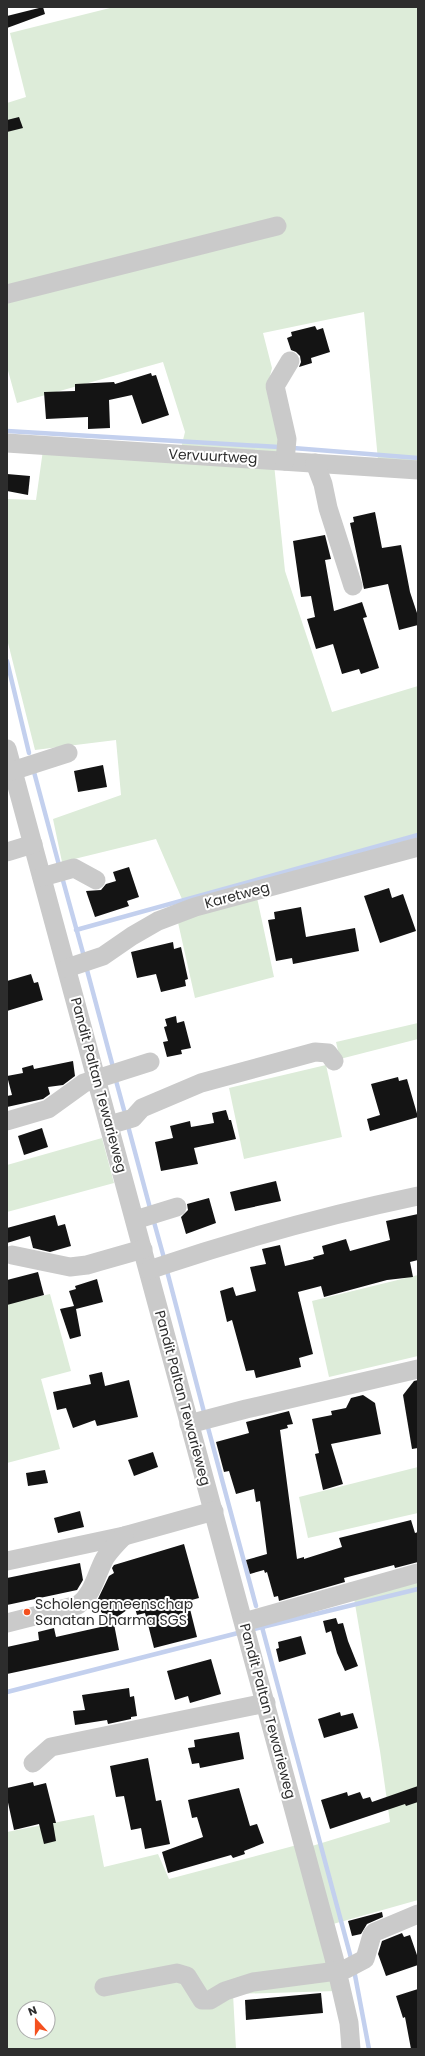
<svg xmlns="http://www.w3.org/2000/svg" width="425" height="2056" font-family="Poppins,sans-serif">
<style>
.green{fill:#ddecd9;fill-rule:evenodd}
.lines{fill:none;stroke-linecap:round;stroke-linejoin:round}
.stream{stroke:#c3d0ee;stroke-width:4.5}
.building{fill:#141414}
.minor{stroke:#cacaca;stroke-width:19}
.poi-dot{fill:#f4511f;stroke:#fff;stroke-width:1.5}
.labels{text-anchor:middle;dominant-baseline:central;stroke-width:4;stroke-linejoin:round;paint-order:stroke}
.street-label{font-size:14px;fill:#2d2d2d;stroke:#fff}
.poi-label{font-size:14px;fill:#2d2d2d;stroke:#fff;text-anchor:start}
</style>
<rect width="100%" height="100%" fill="#fff"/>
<g class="green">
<polygon points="114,7 418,7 418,463 378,460 364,312 263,333 272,368 268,384 281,439 277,454 181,448 185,432 163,362 17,403 7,367 7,103 26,97 10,33"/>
<polygon points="43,450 274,464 285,571 332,712 418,686 418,843 185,906 156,839 62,862 53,819 121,795 116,740 35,750 7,639 7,499 36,500"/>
<polygon points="256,893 274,977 195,998 177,918"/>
<polygon points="418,1023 418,1039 340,1059 336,1042"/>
<polygon points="326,1065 342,1137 244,1159 229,1088"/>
<polygon points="102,1138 114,1183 7,1212 7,1165"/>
<polygon points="418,1275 418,1356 329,1377 312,1301"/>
<polygon points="50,1294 71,1371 41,1379 60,1449 7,1463 7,1304"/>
<polygon points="418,1467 418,1513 308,1538 299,1497"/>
<polygon points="418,1582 418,1900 333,1924 312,1846 390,1822 380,1751 354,1598"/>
<path d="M94 1815 104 1867 158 1854 169 1879 297 1845 336 1991 233 1994 236 2049H7V1832ZM24 2008H48V2032H24Z"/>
</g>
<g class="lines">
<g class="stream">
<polyline points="7,431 279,447"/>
<polyline points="293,448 418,458"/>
<polyline points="7,661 29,753"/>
<polyline points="34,772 59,865"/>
<polyline points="62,877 83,953"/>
<polyline points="76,930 418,835"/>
<polyline points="87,970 113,1067"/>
<polyline points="115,1077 124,1110"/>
<polyline points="128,1126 150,1208"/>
<polyline points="154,1222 164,1258"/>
<polyline points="167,1271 204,1412"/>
<polyline points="207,1424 256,1606"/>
<polyline points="262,1627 351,1958"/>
<polyline points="254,1629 418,1589"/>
<polyline points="7,1692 238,1633"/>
<polyline points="354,1970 369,2049"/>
</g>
</g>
<g class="building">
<polygon points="43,7 45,14 7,28 7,16"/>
<polygon points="19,117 23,128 7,132 7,120"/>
<polygon points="315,326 317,330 323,328 330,352 311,358 312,363 299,367 301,362 300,356 296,352 291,350 287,338 292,336 291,332"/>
<polygon points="151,373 152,376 156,375 169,415 142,424 132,395 109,400 110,428 88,429 88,417 46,419 44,392 75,391 75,384 114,382 115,384"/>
<polygon points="7,474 30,476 28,495 7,491"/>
<polygon points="375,512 382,548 401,545 410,592 418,616 418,625 399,630 388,584 364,589 350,523 354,522 353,517"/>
<polygon points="325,535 331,559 325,560 334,611 362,602 367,617 363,618 379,668 361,674 359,669 342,674 333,644 316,649 307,619 315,617 311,596 301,597 293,541"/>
<polygon points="103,765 107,787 78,792 74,771"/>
<polygon points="129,867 139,897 127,901 129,906 95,917 86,891 101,890 106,884 116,881 113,872"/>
<polygon points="389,888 392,898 403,894 416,931 380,943 364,896"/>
<polygon points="301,907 306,937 355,928 359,951 293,964 292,958 276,961 268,920 275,919 274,912"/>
<polygon points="173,942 174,949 181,947 188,979 185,980 186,986 161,992 156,974 137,978 131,952"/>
<polygon points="31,974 34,983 38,982 43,1000 7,1011 7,981"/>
<polygon points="176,1016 177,1023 184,1021 191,1048 181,1050 182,1054 167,1057 163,1042 168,1041 164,1027 167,1026 165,1019"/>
<polygon points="73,1061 75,1076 63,1085 48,1087 50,1094 43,1099 7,1107 7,1096 12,1095 7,1076 23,1073 22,1068 33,1065 34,1069"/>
<polygon points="398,1077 399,1081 407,1079 418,1117 370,1131 367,1119 380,1115 371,1084"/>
<polygon points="226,1110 229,1120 231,1120 236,1139 194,1148 198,1164 161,1171 155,1142 173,1138 170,1126 190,1121 191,1127 214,1123 212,1113"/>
<polygon points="42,1128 48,1147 24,1155 18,1136"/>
<polygon points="276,1181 281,1201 235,1211 230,1192"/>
<polygon points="209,1198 216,1223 186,1234 181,1217 188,1210 187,1204"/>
<polygon points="418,1214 418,1260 410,1262 413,1277 387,1280 324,1297 321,1286 298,1292 313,1354 299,1358 301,1367 256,1378 254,1370 246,1371 232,1320 227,1322 220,1291 233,1287 236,1296 256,1291 250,1267 266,1264 262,1249 280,1245 285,1266 314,1259 313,1257 324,1254 322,1246 346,1239 350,1251 390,1240 386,1221"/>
<polygon points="55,1215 58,1226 65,1224 71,1246 50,1252 33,1248 30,1236 7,1243 7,1228"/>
<polygon points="38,1272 44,1295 7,1305 7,1280"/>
<polygon points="97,1279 103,1302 76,1309 81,1336 70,1339 60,1309 74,1306 69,1291 76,1289 75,1286"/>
<polygon points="102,1372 105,1386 129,1380 138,1417 97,1426 95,1420 73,1428 66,1408 57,1410 53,1392 91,1384 89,1375"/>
<polygon points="418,1380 418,1448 412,1449 403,1395 414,1381"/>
<polygon points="363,1395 375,1403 381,1434 331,1444 343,1484 323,1490 315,1454 319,1453 312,1419 332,1415 331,1411 346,1408 351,1398"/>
<polygon points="289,1411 293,1424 287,1425 288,1428 280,1430 297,1559 304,1557 304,1559 342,1547 339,1538 411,1520 415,1533 418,1532 418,1562 395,1568 394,1565 344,1578 345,1582 279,1601 278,1596 274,1597 267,1572 265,1573 264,1570 250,1574 246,1560 267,1554 260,1501 256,1502 254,1489 236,1494 229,1471 224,1472 216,1442 249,1433 246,1422"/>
<polygon points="153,1452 158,1467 134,1476 128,1460"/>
<polygon points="45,1470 48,1483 28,1486 26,1473"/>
<polygon points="80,1511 84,1527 58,1533 54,1518"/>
<polygon points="184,1544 199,1598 188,1601 197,1637 154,1648 145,1613 137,1615 134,1605 110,1622 96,1606 96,1603 109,1576 114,1573 112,1568 114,1565"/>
<polygon points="80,1563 83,1580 77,1590 7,1605 7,1578"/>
<polygon points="336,1618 338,1624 343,1623 348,1641 358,1666 345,1671 337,1653 331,1631 326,1633 323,1621"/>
<polygon points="114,1624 119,1650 7,1674 7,1647 39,1640 38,1632 54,1628 56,1637"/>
<polygon points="301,1636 306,1654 279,1662 276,1649 279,1648 278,1642"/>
<polygon points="211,1659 221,1694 190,1703 188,1696 175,1700 167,1671"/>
<polygon points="129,1688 130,1697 134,1696 137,1716 131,1717 131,1719 108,1724 107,1720 75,1725 73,1711 85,1710 82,1695"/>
<polygon points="340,1712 341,1716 353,1713 358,1728 324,1738 318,1719"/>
<polygon points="239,1732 244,1759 200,1768 199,1763 192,1764 188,1748 195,1747 194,1740"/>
<polygon points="148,1758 156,1801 161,1800 170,1844 145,1849 141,1828 131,1830 124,1796 116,1797 110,1766"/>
<polygon points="33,1782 34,1786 46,1783 56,1823 53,1823 56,1841 44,1844 39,1824 14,1830 7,1798 7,1788"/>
<polygon points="418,1786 418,1802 406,1806 405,1804 330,1829 321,1800 347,1792 348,1796 360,1792 363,1799 370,1797 372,1802"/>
<polygon points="239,1788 250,1826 257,1824 264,1843 244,1851 245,1854 233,1858 231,1855 168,1873 162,1852 203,1837 197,1817 192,1818 188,1800"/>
<polygon points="382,1912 383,1917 367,1924 361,1934 352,1936 348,1921"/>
<polygon points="402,1933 404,1937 410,1935 418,1958 418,1965 386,1976 378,1954 382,1941"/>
<polygon points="418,1989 418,2049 411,2049 405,2017 403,2018 396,1996"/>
<polygon points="321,1993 323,2013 246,2020 245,2000"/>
</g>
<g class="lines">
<g class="minor">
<polyline points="7,294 277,226"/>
<polyline points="7,443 418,470"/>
<polyline points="285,461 287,439 275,386 290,361"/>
<polyline points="315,463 323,484 328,508 353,586"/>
<polyline points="7,749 334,1958 349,2023 351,2049"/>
<polyline points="12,771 68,753"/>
<polyline points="7,852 33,844"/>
<polyline points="42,877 74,868 96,880"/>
<polyline points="67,968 103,956 132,936 158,921 195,907 418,847"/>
<polyline points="7,1121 48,1109 84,1083 150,1062"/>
<polyline points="109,1125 133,1118 142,1108 201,1083 315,1052 328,1053 334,1061"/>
<polyline points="135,1220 177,1207"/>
<polyline points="12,1255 70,1267 87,1265 143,1249"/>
<path d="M149 1270C237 1240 327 1215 418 1196"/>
<polyline points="189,1424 246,1409 418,1369"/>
<polyline points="7,1561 124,1536 214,1511"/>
<polyline points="244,1622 418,1573"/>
<path d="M7 1623 78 1605C94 1593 96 1574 105 1558 110 1550 117 1543 124 1536"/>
<polyline points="33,1763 51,1747 266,1703"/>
<polyline points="104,1987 177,1973 187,1976 202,2000 210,2000 225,1991 253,1982 337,1971 346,1969 365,1959 372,1935 375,1932 418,1914"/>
</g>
</g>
<circle class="poi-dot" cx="27" cy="1612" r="4"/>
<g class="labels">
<g class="street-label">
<text transform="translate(213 456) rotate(3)">Vervuurtweg</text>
<text transform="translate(237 895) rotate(-15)">Karetweg</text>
<text transform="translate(99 1085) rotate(75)">Pandit Paltan Tewarieweg</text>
<text transform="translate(183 1398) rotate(75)">Pandit Paltan Tewarieweg</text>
<text transform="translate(268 1711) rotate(75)">Pandit Paltan Tewarieweg</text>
</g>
<g class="poi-label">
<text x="35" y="1604">Scholengemeenschap<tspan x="35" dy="16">Sanatan Dharma SGS</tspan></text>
</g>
</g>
<rect width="425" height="2056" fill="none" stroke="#2d2d2d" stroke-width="16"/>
<g transform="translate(36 2020) rotate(339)"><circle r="19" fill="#ffffff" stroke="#ababab"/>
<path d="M0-3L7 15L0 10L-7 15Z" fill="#f4511f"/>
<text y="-6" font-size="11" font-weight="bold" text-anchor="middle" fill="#2d2d2d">N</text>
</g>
</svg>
